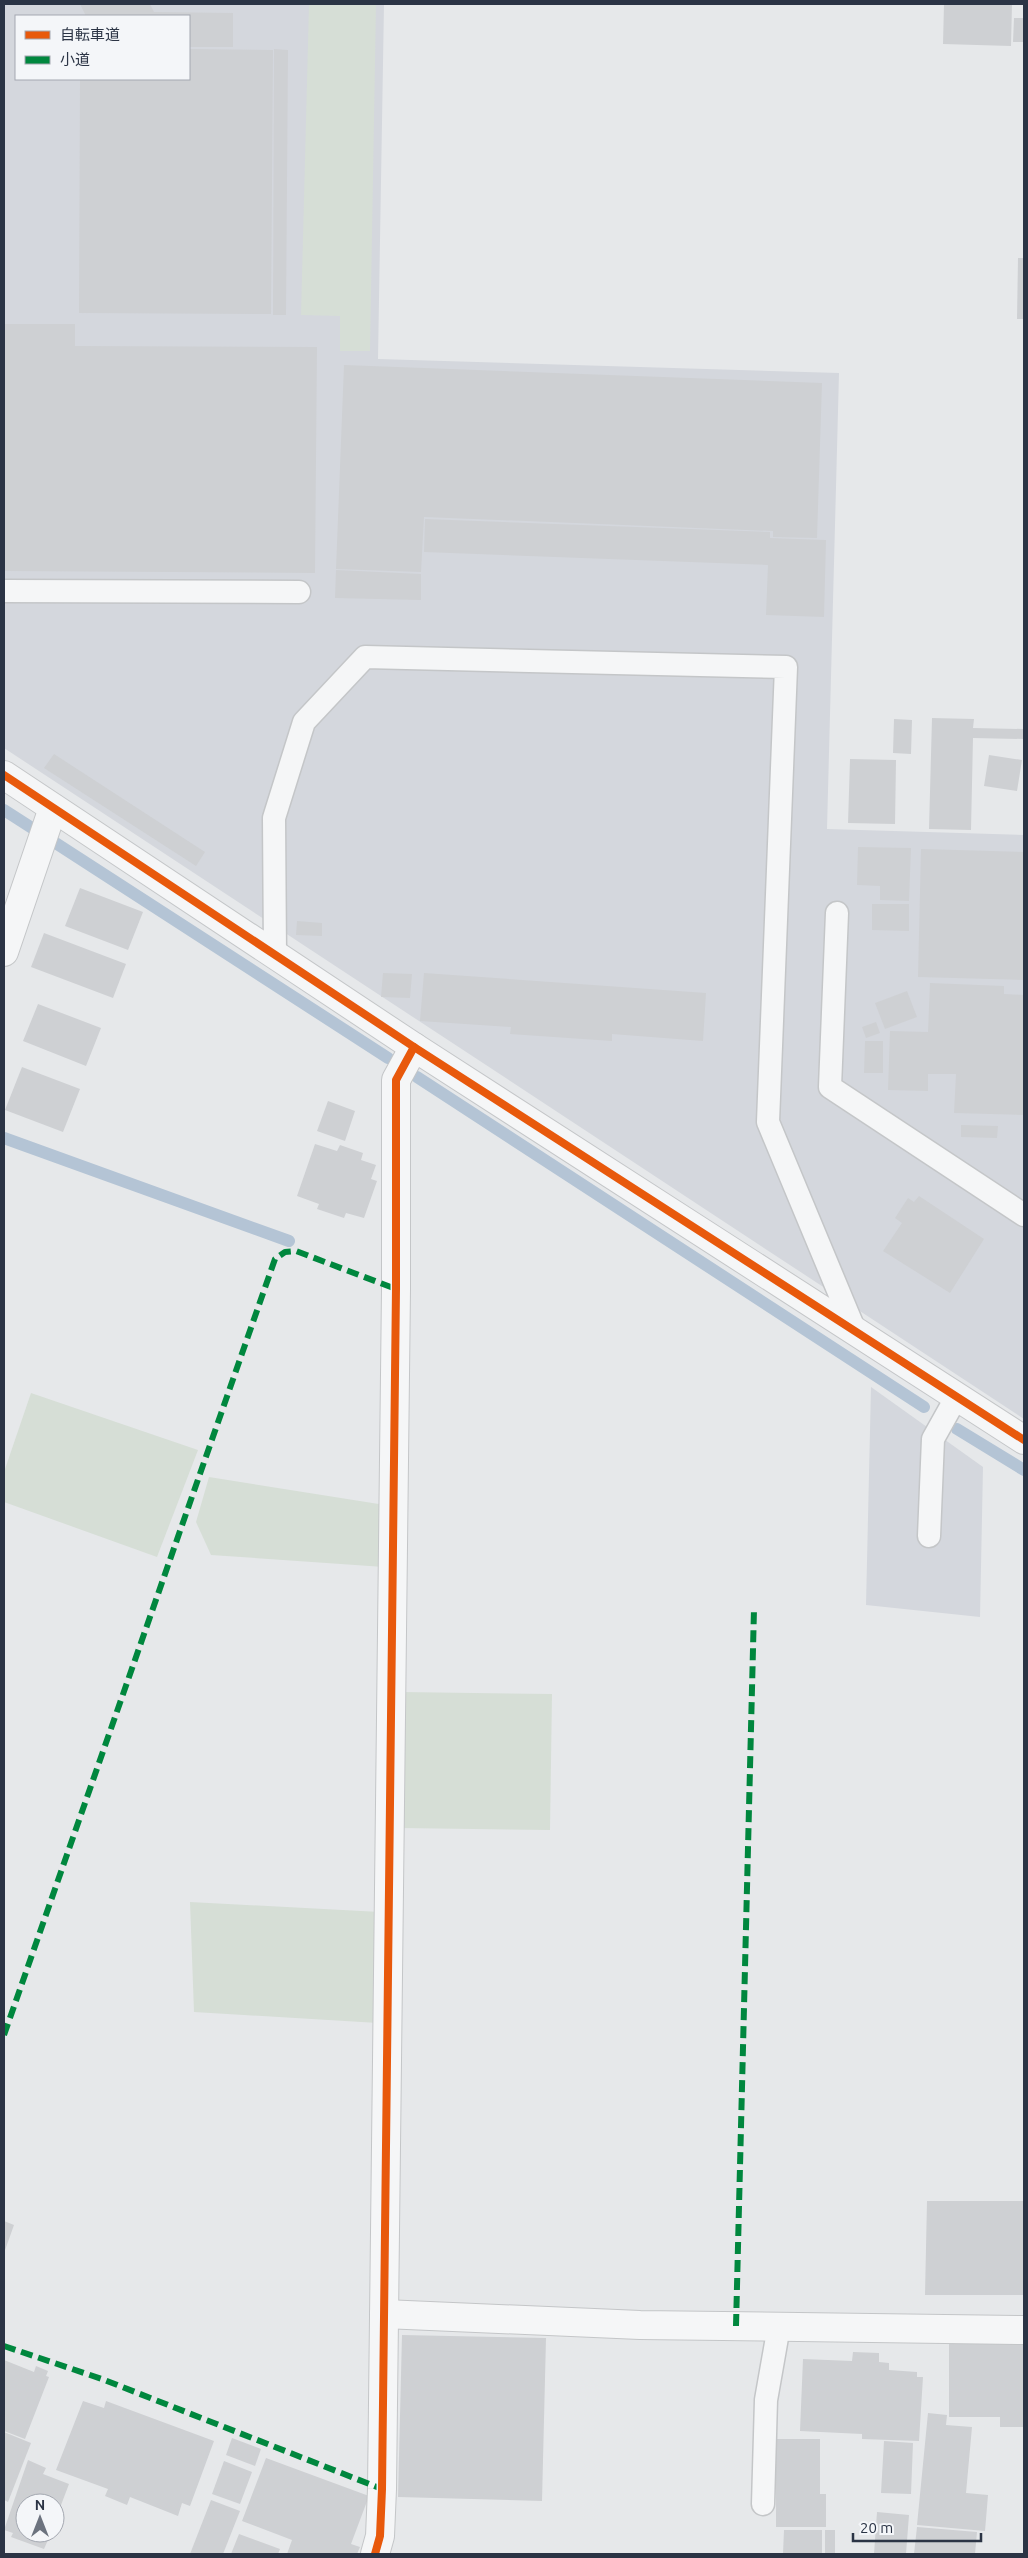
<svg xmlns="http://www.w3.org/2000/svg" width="1028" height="2558" font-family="Ubuntu,'Noto Sans JP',sans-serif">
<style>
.built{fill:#d4d7dd;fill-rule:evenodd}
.green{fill:#d6ded6}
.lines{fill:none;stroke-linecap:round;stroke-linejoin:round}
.stream{stroke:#b4c4d5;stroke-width:12}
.building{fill:#ced0d3}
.lane-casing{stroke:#c4c6c8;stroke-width:25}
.street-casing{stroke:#c4c6c8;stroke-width:30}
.lane{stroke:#f5f6f7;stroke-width:22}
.street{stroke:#f5f6f7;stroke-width:28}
.quiet{stroke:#00873e;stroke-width:6;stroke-dasharray:12 6;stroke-linecap:butt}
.cycleway-casing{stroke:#f4f6f9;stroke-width:11}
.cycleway{stroke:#e8590c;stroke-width:8}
</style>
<rect width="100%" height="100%" fill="#e6e8ea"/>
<g class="built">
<path d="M4 4H384L378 359 839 373 827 829 1024 835V1419L4 748ZM16 16H189V79H16Z"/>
<polygon points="871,1387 983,1467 980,1617 866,1605"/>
</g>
<g class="green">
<polygon points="309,4 376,4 370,351 340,351 340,316 301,315"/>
<polygon points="31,1393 198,1450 157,1557 4,1502 4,1472"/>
<polygon points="209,1477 385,1505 384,1567 211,1555 196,1522"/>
<polygon points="401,1692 552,1694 550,1830 400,1828"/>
<polygon points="190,1902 380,1912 378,2023 194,2012"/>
</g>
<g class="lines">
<g class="stream">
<polyline points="4,810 32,828"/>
<polyline points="54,842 388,1058"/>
<polyline points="417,1077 924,1407"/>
<polyline points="4,1138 289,1241"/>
<polyline points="957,1429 1024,1470"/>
</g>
</g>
<g class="building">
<polygon points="80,4 150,4 154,12 233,13 233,47 189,47 189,16 86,16"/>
<polygon points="944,4 1012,4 1011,46 943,44"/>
<polygon points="1014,18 1024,18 1024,42 1013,42"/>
<polygon points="189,49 273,50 271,314 79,313 80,79 189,79"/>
<polygon points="274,49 288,50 286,315 273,315"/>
<polygon points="1018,258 1024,258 1024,319 1017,319"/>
<polygon points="4,324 75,324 75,346 317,347 315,573 4,571"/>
<polygon points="344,365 822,383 817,538 773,537 773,531 424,517 421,572 336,569"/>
<polygon points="425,519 770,532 770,538 826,540 824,617 766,615 768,565 424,552"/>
<polygon points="336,570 421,574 421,600 335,598"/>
<polygon points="932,718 974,719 973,728 1024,729 1024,739 973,738 971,830 929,829"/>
<polygon points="894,719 912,720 911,754 893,753"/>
<polygon points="54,754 205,852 196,866 44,768"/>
<polygon points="989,755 1022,760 1017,791 984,786"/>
<polygon points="850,759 896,760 895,824 848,823"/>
<polygon points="858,847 911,848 909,901 880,900 880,886 857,885"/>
<polygon points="921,849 1024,852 1024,980 918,977"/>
<polygon points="80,888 143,912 128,950 65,926"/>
<polygon points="872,904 909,904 909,931 872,930"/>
<polygon points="297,921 322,923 322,936 296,935"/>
<polygon points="44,933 126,964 113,998 31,967"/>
<polygon points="383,973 412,974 410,998 381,997"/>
<polygon points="424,973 706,993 703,1041 612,1034 612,1041 510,1034 511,1027 420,1021"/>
<polygon points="930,983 1004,986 1004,994 1024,995 1024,1115 954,1113 956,1074 928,1074 928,1091 888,1090 890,1031 928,1032"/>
<polygon points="907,991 917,1017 885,1029 875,1003"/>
<polygon points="38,1004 101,1028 86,1066 23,1041"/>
<polygon points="876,1022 880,1033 866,1038 862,1027"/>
<polygon points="865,1041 883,1041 883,1073 864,1073"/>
<polygon points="22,1067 80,1089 63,1132 5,1110"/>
<polygon points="328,1101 355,1111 345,1141 317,1131"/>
<polygon points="961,1125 998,1126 997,1138 961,1137"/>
<polygon points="315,1144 337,1151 340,1145 363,1153 361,1160 376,1165 371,1179 377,1181 364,1218 346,1213 344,1218 317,1209 319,1204 297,1196"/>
<polygon points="919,1196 984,1239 950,1293 883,1251 902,1223 895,1218 908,1198 914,1202"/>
<polygon points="927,2201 1024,2201 1024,2295 925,2295"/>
<polygon points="4,2221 14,2225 4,2253"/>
<polygon points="402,2335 546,2338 542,2501 398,2497"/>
<polygon points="1024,2341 1024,2427 1000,2427 1000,2417 949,2417 949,2342"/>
<polygon points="853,2352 879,2353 879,2362 889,2363 889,2370 917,2372 917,2377 923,2377 919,2441 862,2439 862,2434 800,2431 803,2359 852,2361"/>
<polygon points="4,2360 34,2372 36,2366 48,2371 46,2376 49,2377 25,2439 4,2431"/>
<polygon points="83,2401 104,2408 106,2401 214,2441 190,2506 182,2503 178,2516 130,2497 127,2505 105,2496 108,2489 56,2470"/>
<polygon points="928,2413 947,2415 946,2425 972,2427 966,2493 988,2495 985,2531 917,2525"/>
<polygon points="4,2432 31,2443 8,2502 4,2500"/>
<polygon points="232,2438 261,2449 255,2466 226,2455"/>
<polygon points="776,2439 820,2439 820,2494 826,2494 826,2527 776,2527"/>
<polygon points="884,2441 913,2443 911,2494 881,2493"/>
<polygon points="266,2458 369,2496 351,2544 360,2547 357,2554 287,2554 292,2540 242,2521"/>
<polygon points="28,2460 46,2468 43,2474 69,2484 55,2521 55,2503 25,2503 25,2533 51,2533 44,2549 11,2537 13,2533 4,2530"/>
<polygon points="224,2461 252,2472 240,2504 212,2494"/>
<polygon points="211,2500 240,2511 223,2554 190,2554"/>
<polygon points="877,2512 909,2515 906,2554 874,2554"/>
<polygon points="917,2527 977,2532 975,2554 914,2554"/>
<polygon points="784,2530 822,2530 822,2554 783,2554"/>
<rect x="825" y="2530" width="10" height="24"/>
<polygon points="239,2534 280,2549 278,2554 231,2554"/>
</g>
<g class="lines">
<g class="lane-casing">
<g id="lane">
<polyline points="4,591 299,592"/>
<polyline points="837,913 830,1087 1024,1215"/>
<polyline points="275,955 274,818 304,722 365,657 786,667 768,1122 855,1331"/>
<polyline points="929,1536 933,1439 957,1396"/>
<polyline points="763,2504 766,2400 779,2326"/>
</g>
</g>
<g class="street-casing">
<g id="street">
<polyline points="4,775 414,1047 1024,1440"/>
<polyline points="4,952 53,808"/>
<polyline points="384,2314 640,2325 1024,2330"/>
<polyline points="375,2554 380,2536 382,2489 396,1289 396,1080 414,1047"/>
</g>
</g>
<use href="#lane" class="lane"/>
<use href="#street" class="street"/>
<g class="quiet">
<polyline points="4,2035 275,1259 285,1252 296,1251 396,1289"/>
<polyline points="736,2326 754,1609"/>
<polyline points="4,2346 102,2379 382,2489"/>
</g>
<g class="cycleway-casing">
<g id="cycleway">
<polyline points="4,775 414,1047 1024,1440"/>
<polyline points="375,2554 380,2536 382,2489 396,1289 396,1080 414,1047"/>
</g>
</g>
<use href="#cycleway" class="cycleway"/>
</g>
<rect width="1028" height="2558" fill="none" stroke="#2b3445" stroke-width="10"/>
<rect x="15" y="15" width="175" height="65" fill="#f4f6f9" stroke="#a4a8b1"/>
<rect x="25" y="31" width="25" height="8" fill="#e8590c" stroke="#a4a8b1"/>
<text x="60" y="40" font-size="15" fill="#2b3445">自転車道</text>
<rect x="25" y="56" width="25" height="8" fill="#00873e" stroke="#a4a8b1"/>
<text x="60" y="65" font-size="15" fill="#2b3445">小道</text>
<g transform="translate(40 2518)"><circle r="24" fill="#f4f6f9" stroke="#a4a8b1"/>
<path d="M0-4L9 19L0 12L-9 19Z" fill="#6c737f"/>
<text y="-8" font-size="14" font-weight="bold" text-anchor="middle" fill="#2b3445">N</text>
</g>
<path d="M853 2533v8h128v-8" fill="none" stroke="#2b3445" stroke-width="2.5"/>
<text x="860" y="2533" font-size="15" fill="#2b3445" stroke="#f4f6f9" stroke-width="4" paint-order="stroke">20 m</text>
</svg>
